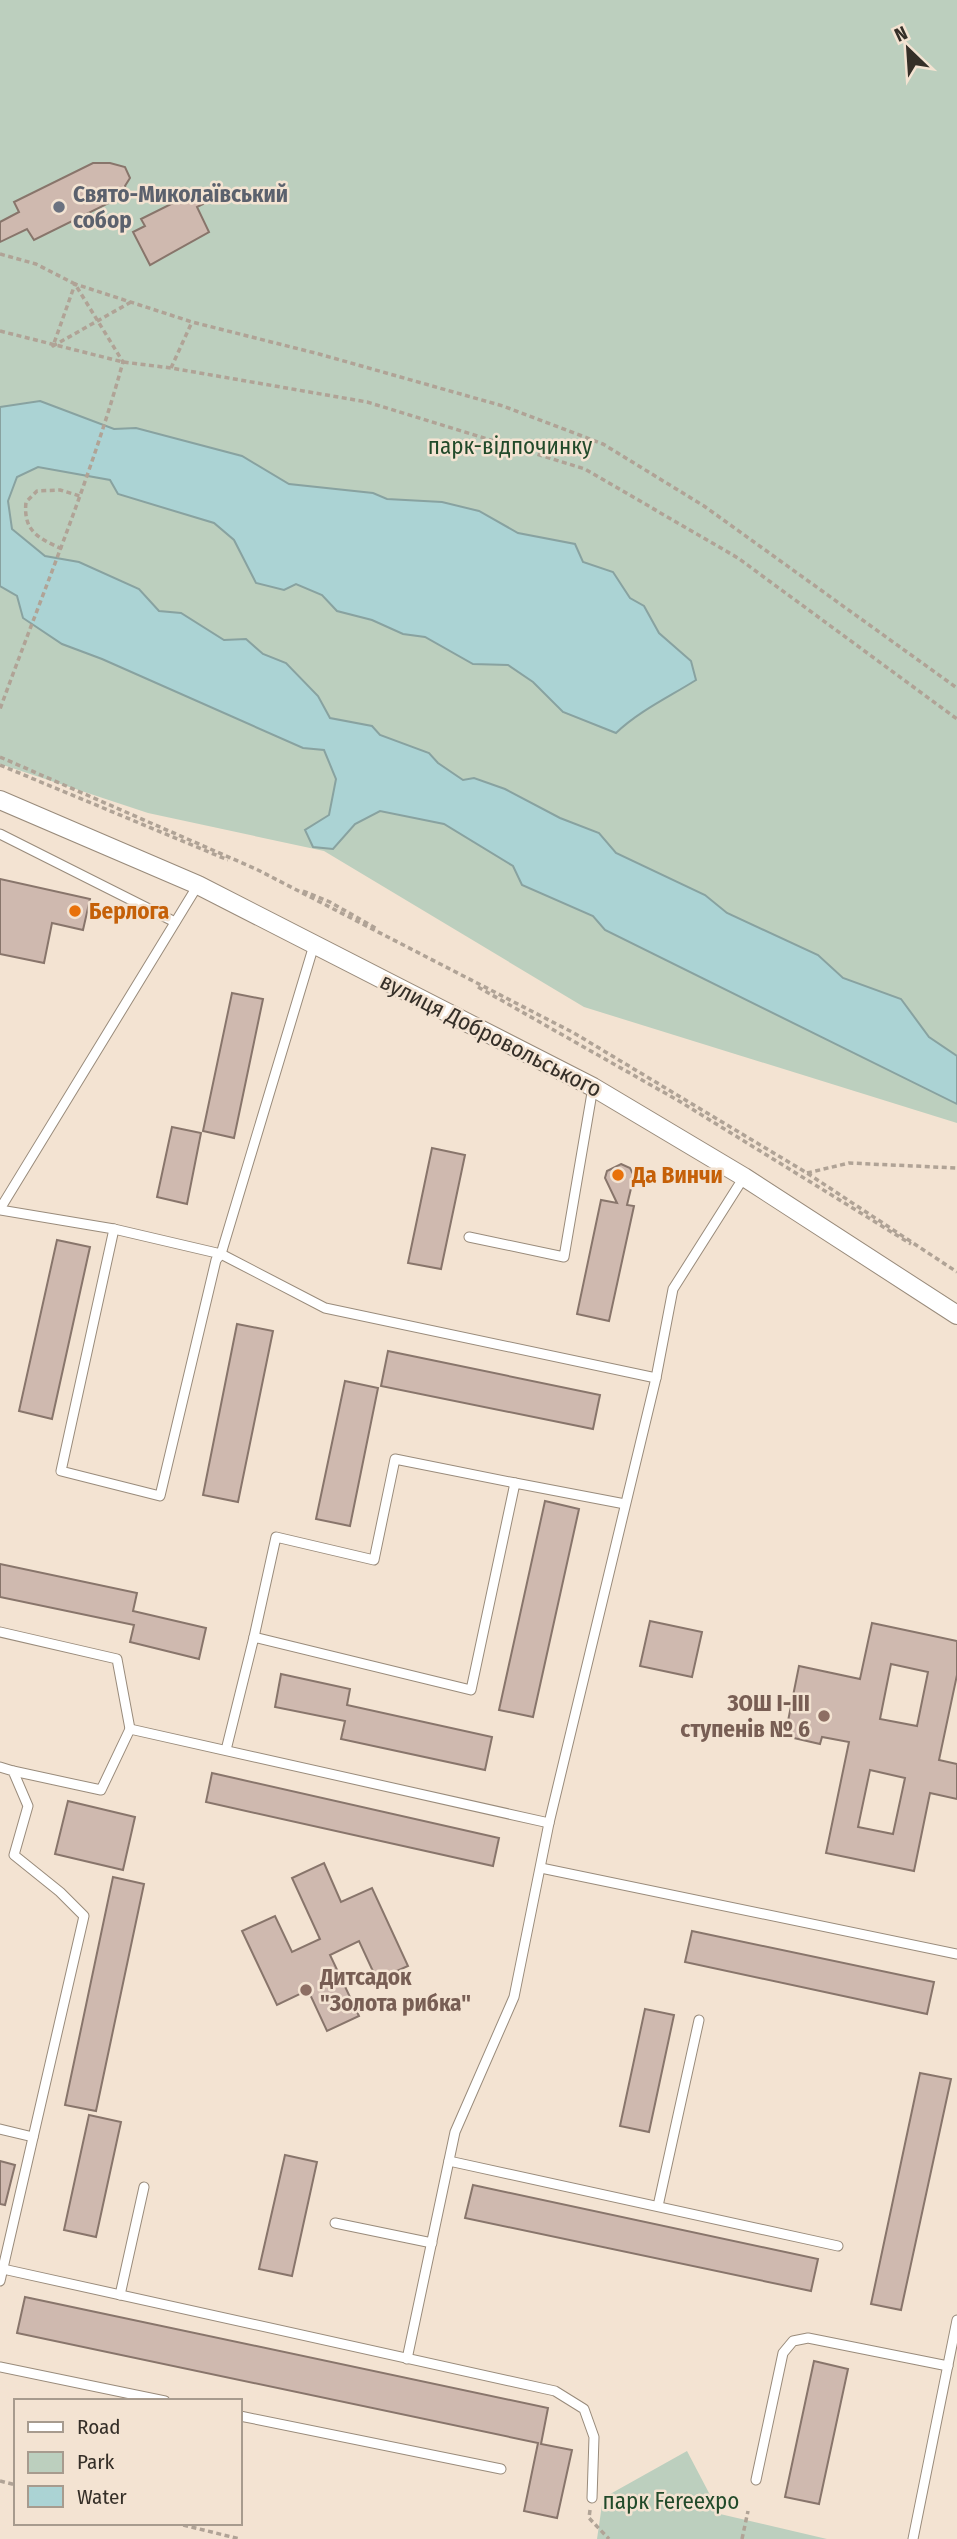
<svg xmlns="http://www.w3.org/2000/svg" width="957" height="2539" font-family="'Fira Sans Condensed',sans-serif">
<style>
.green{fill:#bccfbe}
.water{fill:#abd3d4;stroke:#88a2a0;stroke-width:2}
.building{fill:#cfb9af;stroke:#88756b;stroke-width:2;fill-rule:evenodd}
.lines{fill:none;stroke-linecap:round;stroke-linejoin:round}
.service-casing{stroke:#998b7b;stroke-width:11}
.minor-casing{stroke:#998b7b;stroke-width:20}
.path{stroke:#b0a396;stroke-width:3.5;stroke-dasharray:5 3.5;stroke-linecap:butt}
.service{stroke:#fff;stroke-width:9}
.minor{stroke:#fff;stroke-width:18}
.worship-dot{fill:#6b7280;stroke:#f3e3d2;stroke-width:2.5}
.food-dot{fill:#e8710a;stroke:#f3e3d2;stroke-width:2.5}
.education-dot{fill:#8d6e63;stroke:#f3e3d2;stroke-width:2.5}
.labels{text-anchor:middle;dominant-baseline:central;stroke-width:5;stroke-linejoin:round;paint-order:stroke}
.worship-label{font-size:23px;font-weight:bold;fill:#5b616d;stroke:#f3e3d2;text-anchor:start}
.park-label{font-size:23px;fill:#214a2a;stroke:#f3e3d2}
.food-label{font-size:23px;font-weight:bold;fill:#c56008;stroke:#f3e3d2;text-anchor:start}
.street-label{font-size:23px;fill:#352f28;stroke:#f3e3d2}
.education-label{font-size:23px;font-weight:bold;fill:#785e54;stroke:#f3e3d2;text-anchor:end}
</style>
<rect width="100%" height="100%" fill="#f3e3d2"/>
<g class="green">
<polygon points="0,0 957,0 957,1123 584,1007 324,851 148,813 0,764"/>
<polygon points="687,2451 720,2514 827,2539 597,2539 603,2498"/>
</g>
<path class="water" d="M40 401 114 429 136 428 242 456 289 484 373 493 387 499 442 502 479 511 518 533 575 544 583 562 613 572 630 598 644 606 659 633 691 661 696 680C669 697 639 711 616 733L563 712 533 682 508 665 473 664 425 637 403 634 372 620 337 611 322 595 296 584 284 590 256 583 234 540 214 523 118 494 110 480 38 467 17 477 8 501 12 529 45 556 79 562 139 589 159 611 181 613 224 640 246 639 263 654 286 663 318 696 330 718 372 726 380 735 429 753 438 763 463 780 474 778 505 789 560 818 599 833 616 853 705 895 727 913 818 955 843 978 901 999 929 1037 957 1056V1104L605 930 593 916 522 885 513 866 444 824 380 811 355 824 333 849 313 847 305 830 329 815 336 779 324 750 303 748 102 659 62 644 23 618 17 596 0 586V407Z"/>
<g class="building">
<polygon points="93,163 110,163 125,167 130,178 125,186 127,194 34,240 27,229 0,242 0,222 19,212 14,202"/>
<polygon points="197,191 203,204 197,207 209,232 150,265 133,232 145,226 141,219"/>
<polygon points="0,879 90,899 83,930 52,923 44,963 0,954"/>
<polygon points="232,993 263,999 234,1138 203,1131"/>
<polygon points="172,1127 201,1133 187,1204 157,1197"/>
<polygon points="432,1148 465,1155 441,1269 408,1263"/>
<polygon points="621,1164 630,1168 634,1176 627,1205 634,1206 609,1321 577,1314 601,1200 617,1203 605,1178 607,1171"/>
<polygon points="57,1240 90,1247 52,1419 19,1411"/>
<polygon points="237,1324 273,1331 238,1502 203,1495"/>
<polygon points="388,1351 600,1395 593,1429 381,1386"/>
<polygon points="345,1381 378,1388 350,1526 316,1519"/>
<polygon points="545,1501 579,1509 533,1717 499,1710"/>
<polygon points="0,1564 137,1593 133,1611 206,1628 199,1659 130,1642 134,1625 0,1597"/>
<polygon points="650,1621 702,1632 692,1677 640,1666"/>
<path d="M872 1623 957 1641V1675L939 1760 957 1764V1799L930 1793 914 1871 826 1853 849 1742 822 1737 820 1744 785 1736 799 1666 860 1679ZM891 1664 928 1672 917 1726 880 1719ZM870 1770 905 1778 893 1834 858 1827Z"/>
<polygon points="281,1674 350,1689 347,1705 492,1737 485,1770 341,1739 345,1721 275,1707"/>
<polygon points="212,1773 499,1838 493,1866 206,1802"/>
<polygon points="68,1801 135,1817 123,1870 55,1854"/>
<polygon points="324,1863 341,1902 372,1888 408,1966 377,1980 359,1941 330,1955 359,2016 327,2031 308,1990 277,2005 242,1931 275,1916 292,1952 320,1939 292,1878"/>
<polygon points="113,1877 144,1884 96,2111 65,2105"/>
<polygon points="692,1931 934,1982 927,2014 685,1962"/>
<polygon points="645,2009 674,2015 649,2132 620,2126"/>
<polygon points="920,2073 951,2079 901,2310 871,2304"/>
<polygon points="89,2115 121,2122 96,2237 64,2230"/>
<polygon points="285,2155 317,2162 292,2276 259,2269"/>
<polygon points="0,2161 15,2165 5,2205 0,2204"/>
<polygon points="473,2185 818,2259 811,2291 465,2218"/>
<polygon points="25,2297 548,2408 541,2444 572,2450 557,2518 524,2511 538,2443 17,2333"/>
<polygon points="814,2361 848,2369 819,2504 785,2497"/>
</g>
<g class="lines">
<g class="service-casing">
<g id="service">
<polyline points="0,834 175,922"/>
<polyline points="0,1209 198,885"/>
<polyline points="0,1210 114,1229 61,1471 160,1496 216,1260 221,1254 314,945"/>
<polyline points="114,1229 221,1254 325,1308 656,1378"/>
<polyline points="469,1237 564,1257 593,1087"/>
<polyline points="0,1632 117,1659 130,1729"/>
<polyline points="254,1637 276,1537 374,1560 395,1459 515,1483"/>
<polyline points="226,1750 254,1637 471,1690 515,1483 625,1504"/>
<polyline points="0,1767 13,1771 28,1806 14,1855 60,1892 84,1916 0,2281"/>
<polyline points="13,1771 101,1790 130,1729 549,1823"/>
<polyline points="541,1868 957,1954"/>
<polyline points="0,2129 33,2137"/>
<polyline points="449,2161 838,2246"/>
<polyline points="658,2206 699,2020"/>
<polyline points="335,2223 432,2243"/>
<polyline points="3,2269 555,2391 584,2409 594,2437 592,2498"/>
<polyline points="120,2295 144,2187"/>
<polyline points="407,2359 455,2132 514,1997 549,1823 656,1378 673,1289 744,1177"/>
<polyline points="0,2367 165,2401"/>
<polyline points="240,2416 501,2469"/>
<polyline points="756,2480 783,2353 793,2341 808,2338 948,2366"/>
<polyline points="913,2539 957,2320"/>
</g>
</g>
<g class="minor-casing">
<polyline id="minor" points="0,800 198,885 593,1087 744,1177 957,1315"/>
</g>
<g class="path">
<path d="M0 254 36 264 75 284 123 362C90 481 42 594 0 709"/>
<polyline points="131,302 53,346 75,284 192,322 319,354 503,406 603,444 704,506 957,688"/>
<polyline points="0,331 123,362 171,368 367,402 585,469 738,558 957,719"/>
<polyline points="171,368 192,322"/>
<path d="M62 549C38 538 23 531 26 502L37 491 60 490 80 496"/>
<polyline points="0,757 256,869 574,1033 807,1173 957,1272"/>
<polyline points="0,765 228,860"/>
<polyline points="303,891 330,902 377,929"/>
<polyline points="478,987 679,1101 911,1244"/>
<polyline points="807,1173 849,1163 957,1168"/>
<polyline points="0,2481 16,2485"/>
<polyline points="590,2510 589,2518 609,2539"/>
<polyline points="175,2523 240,2539"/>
<polyline points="742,2539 748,2511"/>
</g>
<use href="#service" class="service"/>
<use href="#minor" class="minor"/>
</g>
<circle class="worship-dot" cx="59" cy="207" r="7"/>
<g class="food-dot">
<circle cx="75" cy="911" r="7"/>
<circle cx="618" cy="1175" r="7"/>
</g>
<g class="education-dot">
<circle cx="824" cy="1716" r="7"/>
<circle cx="306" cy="1990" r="7"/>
</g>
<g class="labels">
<g class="worship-label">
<text x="73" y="194">Свято-Миколаївський<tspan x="73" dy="26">собор</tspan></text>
</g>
<g class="park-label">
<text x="510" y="446">парк-відпочинку</text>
<text x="671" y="2501">парк Fereexpo</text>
</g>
<g class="food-label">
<text x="89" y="911">Берлога</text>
<text x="632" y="1175">Да Винчи</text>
</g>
<g class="street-label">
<text transform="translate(491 1035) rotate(27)">вулиця Добровольського</text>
</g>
<g class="education-label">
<text x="810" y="1703">ЗОШ І-ІІІ<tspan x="810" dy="26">ступенів № 6</tspan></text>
<text x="320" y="1977" text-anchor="start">Дитсадок<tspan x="320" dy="26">"Золота рибка"</tspan></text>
</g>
</g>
<rect x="14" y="2399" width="228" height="126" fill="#f3e3d2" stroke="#a79b8e" stroke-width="2"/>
<rect x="28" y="2422" width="35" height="10" fill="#ffffff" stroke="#a79b8e" stroke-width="2"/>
<text x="77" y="2434" font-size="21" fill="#352f28">Road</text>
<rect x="28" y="2452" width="35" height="21" fill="#bccfbe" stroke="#a79b8e" stroke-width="2"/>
<text x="77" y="2469" font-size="21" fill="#352f28">Park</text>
<rect x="28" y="2486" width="35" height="21" fill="#abd3d4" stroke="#a79b8e" stroke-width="2"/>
<text x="77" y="2504" font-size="21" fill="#352f28">Water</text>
<g transform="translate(908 49) rotate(335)" stroke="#f3e3d2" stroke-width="5" paint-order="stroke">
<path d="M0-5L12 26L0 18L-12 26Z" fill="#352f28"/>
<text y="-10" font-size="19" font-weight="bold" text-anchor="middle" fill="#352f28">N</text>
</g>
</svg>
